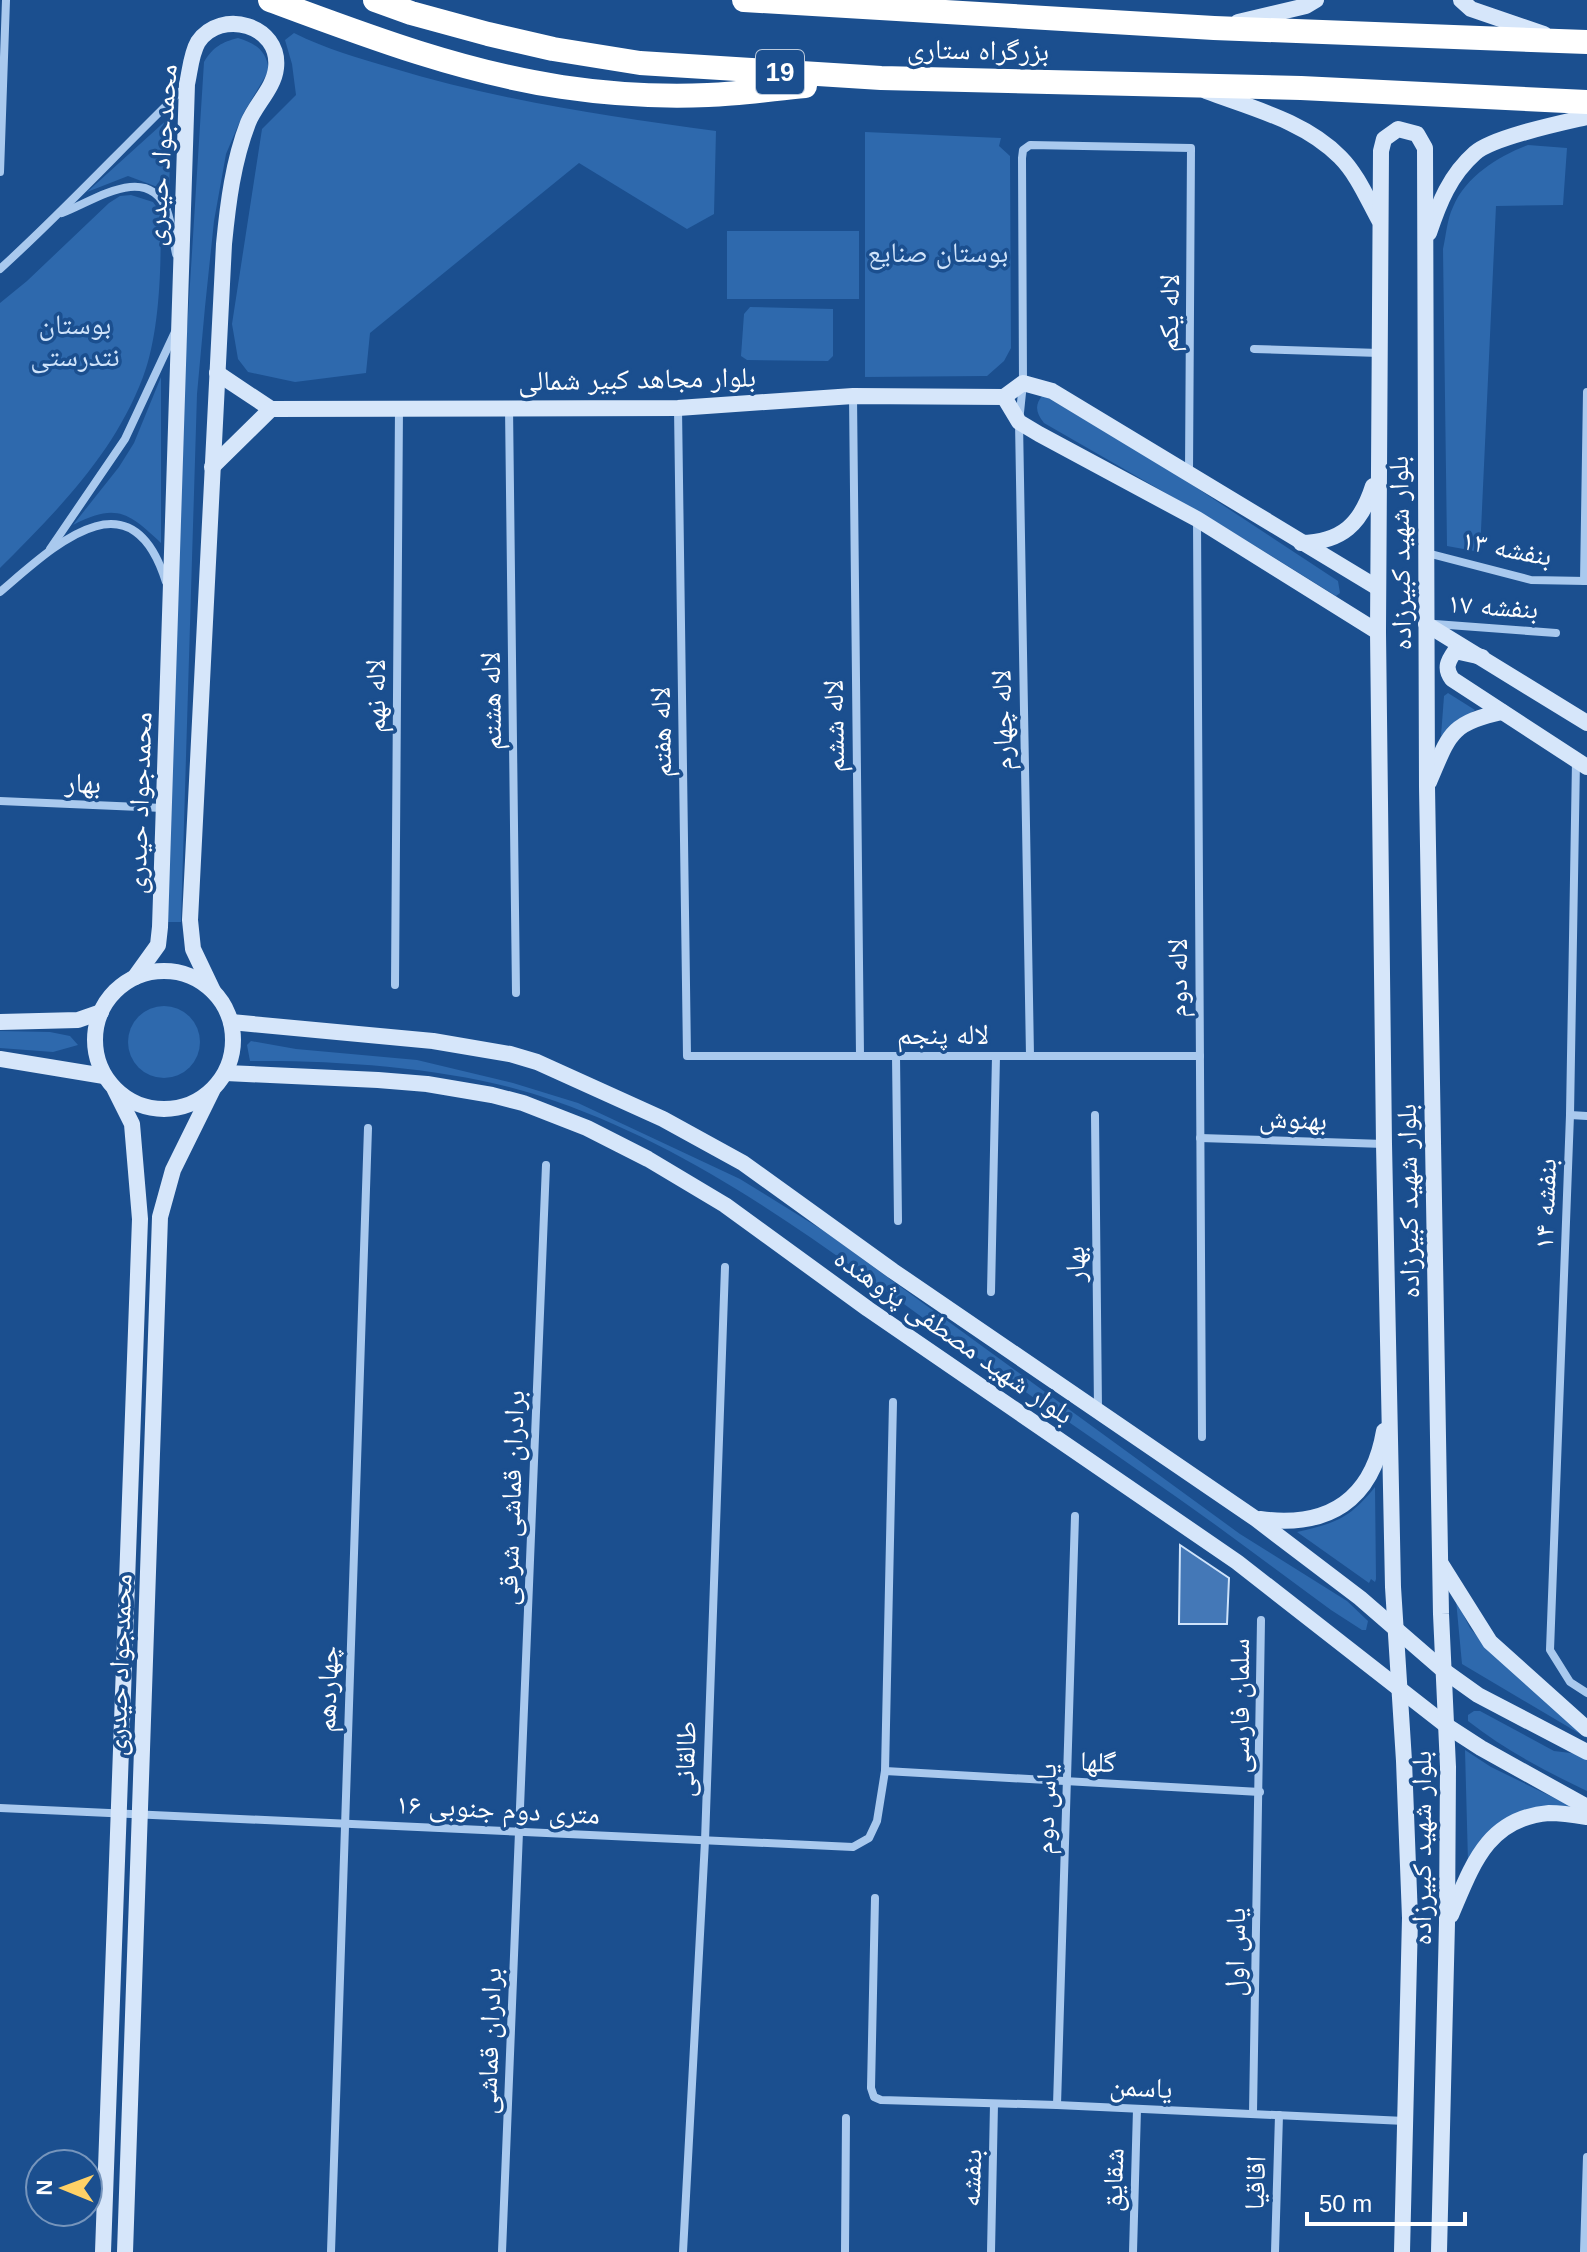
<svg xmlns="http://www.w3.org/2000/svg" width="1587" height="2252" font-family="Arial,'Noto Naskh Arabic',sans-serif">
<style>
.green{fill:#2e69ad}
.building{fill:#4478b7;stroke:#cfe3fa;stroke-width:2}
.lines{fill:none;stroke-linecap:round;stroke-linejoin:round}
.street{stroke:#a9c9ee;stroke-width:8}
.secondary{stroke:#d6e6fa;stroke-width:16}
.highway{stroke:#fff;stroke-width:24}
.labels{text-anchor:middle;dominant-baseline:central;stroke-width:7;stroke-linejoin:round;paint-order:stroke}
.shield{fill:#1b4f8f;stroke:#bbcadd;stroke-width:2}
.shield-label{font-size:26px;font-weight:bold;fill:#fff}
.street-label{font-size:28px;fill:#fff;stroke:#1b4f8f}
.park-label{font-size:28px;fill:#cfe3fa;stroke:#1b4f8f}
</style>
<rect width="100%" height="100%" fill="#1b4f8f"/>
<g class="green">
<path d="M294 33C326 49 358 58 392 68 497 100 607 116 716 131L714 214 687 229 579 163 370 333 366 373 295 382 248 372 238 359 232 324 262 129 296 95 292 64 285 40Z"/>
<path d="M238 38C257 44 266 51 269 70L243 114 226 154 214 221 205 307 197 394 181 922H167L184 379 204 62C213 47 222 42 238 38Z"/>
<polygon points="171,116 169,197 160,188 128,176 87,192"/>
<polygon points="865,132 1001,138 999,146 1010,156 1011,348 1004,361 987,376 865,377"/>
<path d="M1528 145 1567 148 1563 205 1496 206 1480 552 1447 546 1443 249C1446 236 1447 219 1453 207 1466 176 1499 156 1528 145Z"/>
<path d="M131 195 153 202 160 212C162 260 160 333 143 377 114 454 57 511 0 568V303L27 281 109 203 120 196Z"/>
<rect x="727" y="231" width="132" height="68"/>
<polygon points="750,307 833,309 833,356 828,361 747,360 741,356 744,314"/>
<path d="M161 377V543C128 512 116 503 73 525L119 467 134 443Z"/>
<path d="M1043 395 1168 469 1338 581 1340 593 1336 596 1223 526 1044 423C1036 413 1034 405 1043 395Z"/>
<polygon points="1448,693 1475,710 1441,736 1444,696"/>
<circle cx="164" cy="1042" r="36"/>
<polygon points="0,1031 50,1032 70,1036 78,1045 53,1052 0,1048"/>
<path d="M251 1041 296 1049 417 1060 513 1083 578 1103 740 1179 824 1231 1240 1534 1347 1601 1368 1621 1366 1630H1362L1331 1610C1279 1572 1228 1533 1175 1496 1107 1448 1038 1402 971 1353 836 1255 701 1148 540 1096 455 1068 339 1060 250 1061L247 1045Z"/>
<path d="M1375 1487 1376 1579 1375 1582 1371 1579 1369 1583 1297 1532C1336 1523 1349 1519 1375 1487Z"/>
<polygon points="1456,1600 1470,1628 1492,1653 1587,1734 1587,1738 1462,1664"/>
<path d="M1474 1711H1480L1554 1751 1587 1755V1791C1545 1771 1505 1750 1468 1721V1715Z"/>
<polygon points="1465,1750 1491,1767 1579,1810 1536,1810 1468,1862"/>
</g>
<polygon class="building" points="1180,1545 1229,1578 1227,1624 1179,1624"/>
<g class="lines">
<g class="street">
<polyline points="0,172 6,0"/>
<path d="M62 213C94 201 147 162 167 210 172 224 173 240 176 254"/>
<path d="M0 269C64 211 122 148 184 88"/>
<polyline points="1254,349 1379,353"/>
<polyline points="853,396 860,1056"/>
<polyline points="509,407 516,993"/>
<polyline points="678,408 687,1056 1200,1056"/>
<polyline points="1197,520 1202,1437"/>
<polyline points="50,549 125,439 175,332"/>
<polyline points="1427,553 1531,580 1586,581"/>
<polyline points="1584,581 1587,392"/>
<path d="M0 592C53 547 131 470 166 582"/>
<polyline points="1435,624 1556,633"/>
<polyline points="1576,761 1570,1115 1550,1650 1570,1682 1587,1693"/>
<polyline points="0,801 163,808"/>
<polyline points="395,985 399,407"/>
<polyline points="896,1056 898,1221"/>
<polyline points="1030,1056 1019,422 1023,383 1022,158 1023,150 1030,145 1191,148 1189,473"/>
<polyline points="1095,1115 1098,1410"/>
<polyline points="1570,1115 1587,1116"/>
<polyline points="1200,1138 1384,1144"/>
<polyline points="991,1292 996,1056"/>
<polyline points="885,1771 1260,1792"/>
<polyline points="0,1808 853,1847 869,1838 877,1821 885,1771 893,1402"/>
<polyline points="875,1898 871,2088 874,2097 881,2100 1057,2105 1405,2121"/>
<polyline points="1057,2105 1075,1516"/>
<polyline points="1253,2113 1261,1620"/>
<polyline points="331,2252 368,1128"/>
<polyline points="502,2252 546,1165"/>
<polyline points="683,2252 705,1841 725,1267"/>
<polyline points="845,2252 846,2118"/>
<polyline points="991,2252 994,2104"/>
<polyline points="1133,2252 1137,2109"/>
<polyline points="1275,2252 1279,2115"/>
<polyline points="1584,2252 1587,2157"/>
</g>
<g class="secondary">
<polyline points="1461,0 1471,9 1544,34"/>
<polyline points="1238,22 1306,6 1316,0"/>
<path d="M1206 91C1251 108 1305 121 1340 157 1357 174 1367 198 1379 220"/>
<path d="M1429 233C1439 203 1450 175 1475 153 1493 137 1561 123 1587 117"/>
<polyline points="217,373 271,409"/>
<polyline points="1004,397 1019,422 1039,434 1197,519 1378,632"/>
<polyline points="271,409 678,408 853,396 1004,397 1023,383 1052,391 1378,588"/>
<polyline points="212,467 271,409"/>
<path d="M1301 543C1342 542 1361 524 1373 486"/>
<polyline points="1426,624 1587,723"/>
<path d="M1482 657 1455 651C1448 661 1444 668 1452 679L1587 767"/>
<path d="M1429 782C1449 736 1449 723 1502 712"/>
<circle cx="164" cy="1040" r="69"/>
<path d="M135 977 158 945 160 927 187 84C190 71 191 54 198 42 221 8 281 25 276 68 274 88 255 105 248 123 233 162 228 203 224 244L190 920 193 949 213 991"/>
<polyline points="0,1022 78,1020 101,1012"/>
<polyline points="231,1022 433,1041 510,1054 537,1062 663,1119 743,1163 893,1271 1256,1519 1360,1598 1443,1670 1478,1695 1587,1752"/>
<polyline points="0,1059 104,1076"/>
<polyline points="226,1073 378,1080 427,1084 492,1095 523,1103 587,1128 648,1159 725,1205 868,1309 1237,1562 1447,1726 1481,1748 1587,1807"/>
<path d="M1260 1519C1328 1528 1372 1501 1384 1431"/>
<polyline points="1441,1564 1490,1642 1587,1729"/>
<path d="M1451 1915C1472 1866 1487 1818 1549 1813 1562 1813 1575 1815 1587 1817"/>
<polyline points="103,2252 140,1219 132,1124 115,1090"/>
<polyline points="125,2252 160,1217 173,1170 212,1091"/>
<polyline points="1402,2252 1410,1918 1404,1761 1393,1587 1384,1144 1378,632 1381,151 1384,139 1398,129 1417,134 1425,148 1427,787 1441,1614 1448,1767 1447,1923 1439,2252"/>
</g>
<g class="highway">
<path d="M270 0C364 35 461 72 562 87 609 94 660 97 708 95 740 94 773 89 805 86"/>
<polyline points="375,0 411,13 488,34 553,49 640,63 881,78 1301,88 1587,102"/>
<polyline points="744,0 1214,28 1587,42"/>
</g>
</g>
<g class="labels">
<rect class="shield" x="756" y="50" width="48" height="44" rx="6"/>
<g class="shield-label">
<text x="780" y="72">19</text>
</g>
<g class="street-label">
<text transform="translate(978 50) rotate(1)">بزرگراه ستاری</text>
<text transform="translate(161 155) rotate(-86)">محمدجواد حیدری</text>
<text transform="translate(1169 313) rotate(-89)">لاله یکم</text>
<text transform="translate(637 379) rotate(-1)">بلوار مجاهد کبیر شمالی</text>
<text transform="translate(1507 548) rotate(11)">بنفشه ۱۳</text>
<text transform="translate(1400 553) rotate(-91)">بلوار شهید کبیرزاده</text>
<text transform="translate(1493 606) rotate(4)">بنفشه ۱۷</text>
<text transform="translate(375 696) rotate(-90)">لاله نهم</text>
<text transform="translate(491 701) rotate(-91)">لاله هشتم</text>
<text transform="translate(1002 720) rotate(-91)">لاله چهارم</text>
<text transform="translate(834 726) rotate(-91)">لاله ششم</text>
<text transform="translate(661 732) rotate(-91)">لاله هفتم</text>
<text transform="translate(83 783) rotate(2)">بهار</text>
<text transform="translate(139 803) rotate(-88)">محمدجواد حیدری</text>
<text transform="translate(1177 978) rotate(-90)">لاله دوم</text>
<text x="943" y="1034">لاله پنجم</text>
<text transform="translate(1293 1119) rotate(2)">بهنوش</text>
<text transform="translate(1408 1201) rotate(-91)">بلوار شهید کبیرزاده</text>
<text transform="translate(1545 1204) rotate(-88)">بنفشه ۱۴</text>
<text transform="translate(1075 1264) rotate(-91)">بهار</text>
<text transform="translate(954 1336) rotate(35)">بلوار شهید مصطفی پژوهنده</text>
<text transform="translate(511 1498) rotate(-88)">برادران قماشی شرقی</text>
<text transform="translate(119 1665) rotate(-88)">محمدجواد حیدری</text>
<text transform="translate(327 1689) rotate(-88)">چهاردهم</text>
<text transform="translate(1239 1706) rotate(-90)">سلمان فارسی</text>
<text transform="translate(685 1759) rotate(-88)">طالقانی</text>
<text transform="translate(1098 1762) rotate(3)">گلها</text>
<text transform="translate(498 1809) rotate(3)">۱۶ متری دوم جنوبی</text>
<text transform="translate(1045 1809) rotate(-88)">یاس دوم</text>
<text transform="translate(1421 1848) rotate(-90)">بلوار شهید کبیرزاده</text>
<text transform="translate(1235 1952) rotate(-89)">یاس اول</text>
<text transform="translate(489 2041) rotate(-88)">برادران قماشی</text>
<text transform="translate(1141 2087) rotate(3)">یاسمن</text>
<text transform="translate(971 2178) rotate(-88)">بنفشه</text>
<text transform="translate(1113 2180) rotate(-88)">شقایق</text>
<text transform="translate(1255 2183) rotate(-88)">اقاقیا</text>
</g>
<g class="park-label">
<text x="938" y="252">بوستان صنایع</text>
<text x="75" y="324">بوستان<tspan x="75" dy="32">نتدرستی</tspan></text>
</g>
</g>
<g transform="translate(64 2188) rotate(271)"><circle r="38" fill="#1b4f8f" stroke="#7695bc" stroke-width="2"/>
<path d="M0-6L14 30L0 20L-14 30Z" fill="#ffd166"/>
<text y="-12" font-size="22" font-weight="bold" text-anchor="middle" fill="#ffffff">N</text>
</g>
<path d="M1307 2212v12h158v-12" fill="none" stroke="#ffffff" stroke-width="4"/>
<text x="1319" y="2212" font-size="24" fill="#ffffff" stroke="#1b4f8f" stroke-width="6" paint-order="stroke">50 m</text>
</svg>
